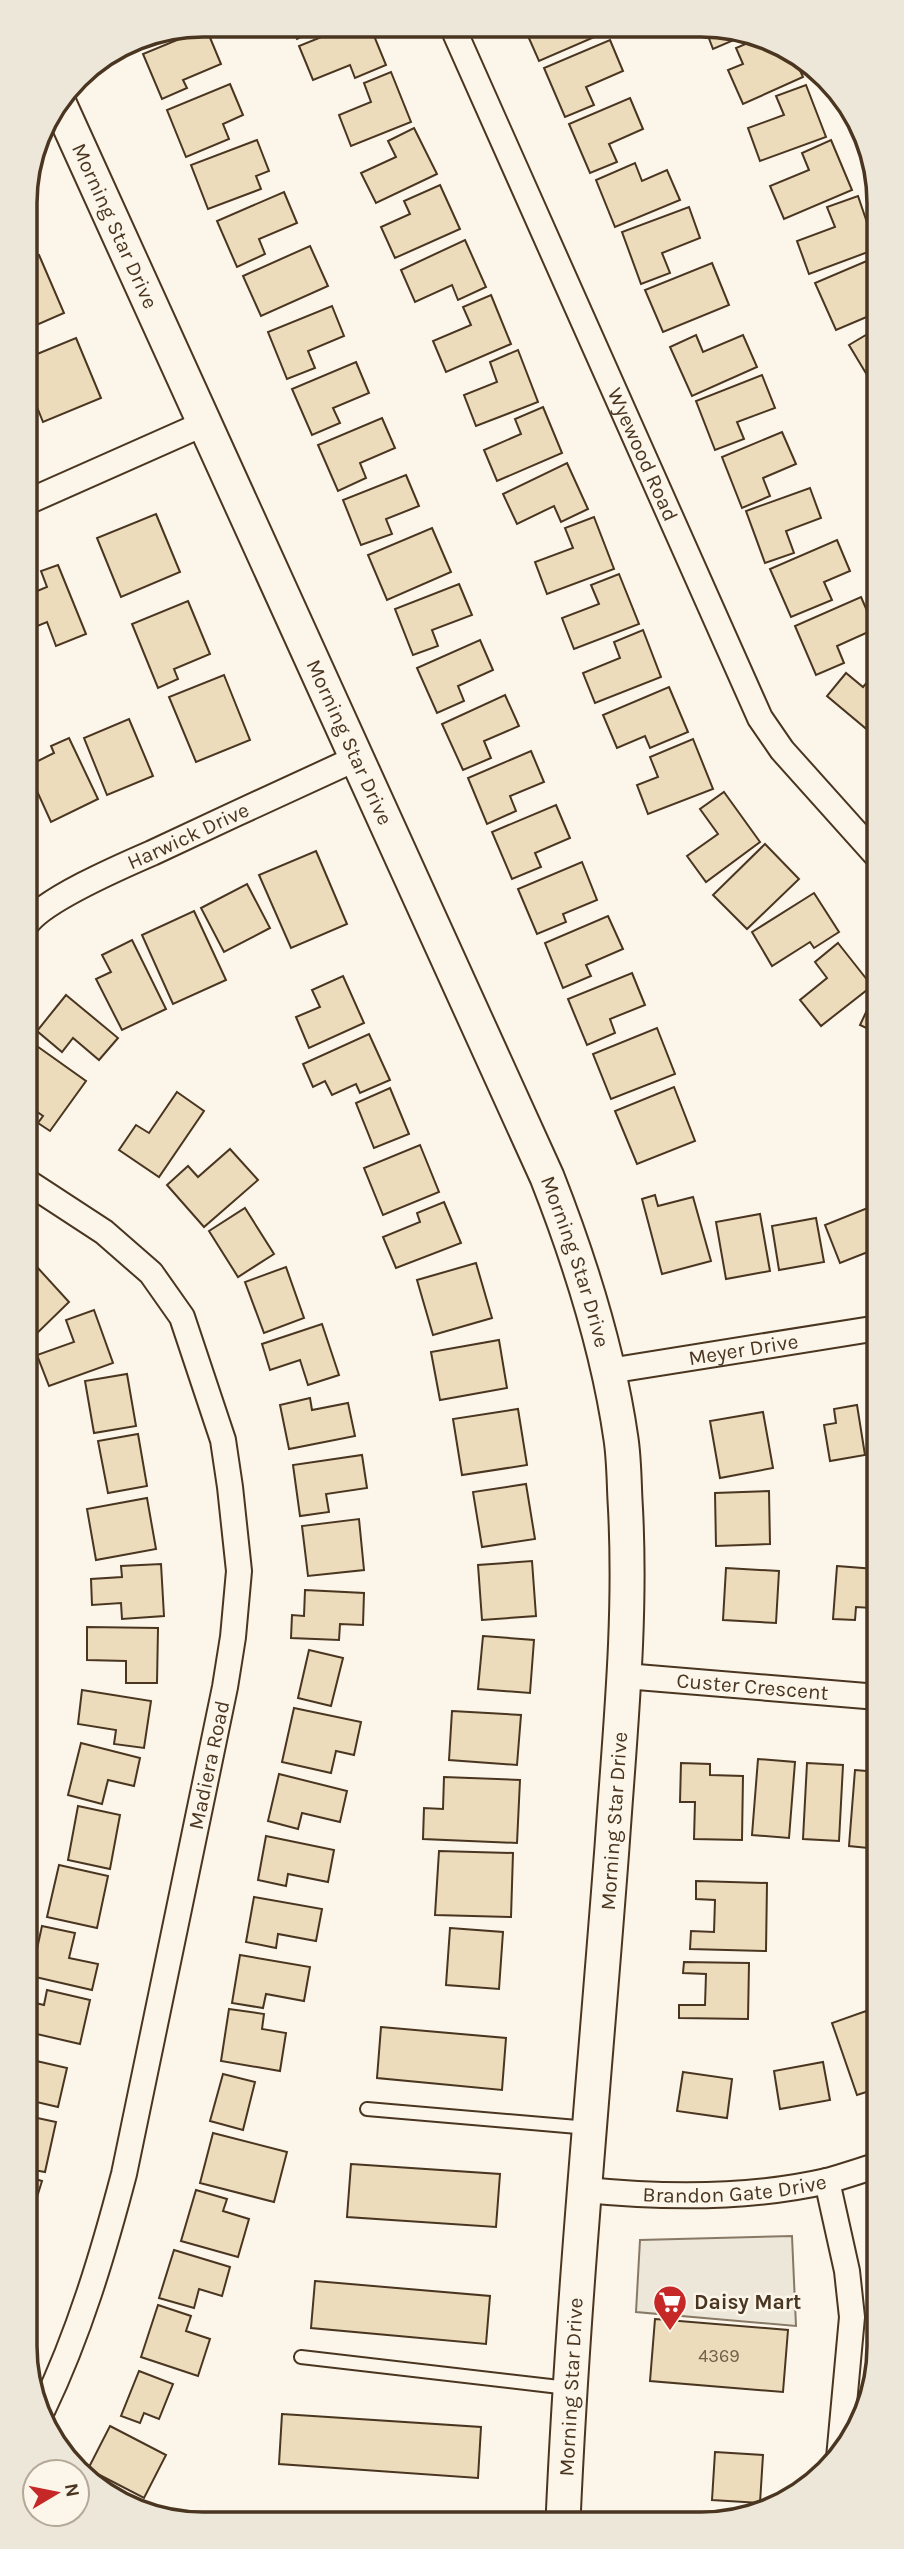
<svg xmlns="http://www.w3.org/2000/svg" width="904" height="2549" font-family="Karla,sans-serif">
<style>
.parking{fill:#ede7d9;stroke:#887966;stroke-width:2}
.building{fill:#ecdcbc;stroke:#4a3520;stroke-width:2}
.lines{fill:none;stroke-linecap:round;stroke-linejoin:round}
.lane-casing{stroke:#4a3520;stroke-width:16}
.street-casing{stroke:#4a3520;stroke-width:28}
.secondary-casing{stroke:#4a3520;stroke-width:37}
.lane{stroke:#fbf6e9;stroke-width:12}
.street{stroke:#fbf6e9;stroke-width:24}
.secondary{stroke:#fbf6e9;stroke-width:33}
.labels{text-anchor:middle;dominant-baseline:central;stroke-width:5;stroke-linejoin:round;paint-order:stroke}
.number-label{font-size:18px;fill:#725f47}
.street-label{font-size:21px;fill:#4a3520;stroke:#fbf6e9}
.poi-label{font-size:21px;font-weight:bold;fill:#4a3520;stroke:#fbf6e9;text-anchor:start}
.rim{fill:none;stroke:#4a3520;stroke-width:3.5}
</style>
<rect width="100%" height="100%" fill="#fbf6e9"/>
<polygon class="parking" points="792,2236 796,2326 636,2312 640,2240"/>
<g class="building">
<polygon points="290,25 326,25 297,39"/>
<polygon points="351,25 370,26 386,65 355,78 350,65 313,80 299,46"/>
<polygon points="524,27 604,27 606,32 539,61"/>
<polygon points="206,28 221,64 183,80 187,88 162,99 143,54"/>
<polygon points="705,28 736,28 748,34 713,49"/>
<polygon points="164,32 135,45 132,40 135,38"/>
<polygon points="757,39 795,59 803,77 743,104 728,70 743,64 736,48"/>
<polygon points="610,40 623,71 586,87 594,105 565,117 544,68"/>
<polygon points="391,72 411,122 351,146 339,115 371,102 364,83"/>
<polygon points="230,84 243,115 223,124 229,139 186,157 167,110"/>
<polygon points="806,85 826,137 760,161 748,128 784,115 776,96"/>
<polygon points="630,98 643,129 609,144 617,162 590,173 569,124"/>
<polygon points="414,128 437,174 376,203 361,173 396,157 388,141"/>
<polygon points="257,140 269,171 256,176 261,189 208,209 191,165"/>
<polygon points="831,140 852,190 784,219 770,186 809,170 802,153"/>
<polygon points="635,163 642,181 667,170 680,200 615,227 596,180"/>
<polygon points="440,185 460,229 395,258 381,227 410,214 404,201"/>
<polygon points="284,192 297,223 259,239 265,254 237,267 217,221"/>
<polygon points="858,196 876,249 809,274 797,241 835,227 827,207"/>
<polygon points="689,207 700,238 662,253 670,273 641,284 622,232"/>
<polygon points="465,240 486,287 458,300 452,285 415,302 401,270"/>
<polygon points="310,246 328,286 261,316 243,276"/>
<polygon points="39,255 64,313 25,330 25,261"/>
<polygon points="876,257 876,313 836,330 815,283"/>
<polygon points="712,263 729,305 663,332 645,290"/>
<polygon points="491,295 511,344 446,372 433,341 471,325 463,307"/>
<polygon points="332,306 344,336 308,351 315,368 287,379 268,332"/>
<polygon points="876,329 876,390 849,345"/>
<polygon points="696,335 703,352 743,335 757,367 692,396 670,347"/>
<polygon points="76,338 101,398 43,422 25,377 25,359"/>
<polygon points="518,350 538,402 476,426 464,395 497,382 490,362"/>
<polygon points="356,362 369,393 333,408 340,423 312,435 292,389"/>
<polygon points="762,375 775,408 737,422 744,439 715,450 696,401"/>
<polygon points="543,407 562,453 497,481 484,450 521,434 515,419"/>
<polygon points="382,418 395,448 360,463 366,478 338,491 318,445"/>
<polygon points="782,432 796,464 763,478 770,496 742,508 722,457"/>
<polygon points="567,463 588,509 561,522 554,506 517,524 503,494"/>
<polygon points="406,475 419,506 386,519 392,534 361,545 343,500"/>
<polygon points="810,488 821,518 786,531 794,553 765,563 746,511"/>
<polygon points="156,514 180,572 121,597 97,538"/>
<polygon points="594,517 614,569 547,594 535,562 573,548 565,528"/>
<polygon points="432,528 451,572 387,600 368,555"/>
<polygon points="837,540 850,571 824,582 832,600 791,617 770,569"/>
<polygon points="58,565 86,634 56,646 47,622 30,629 26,617 25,596 47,587 41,571"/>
<polygon points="619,574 639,624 574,649 562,618 599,604 591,585"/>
<polygon points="459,584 472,615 432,630 438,646 413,655 395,609"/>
<polygon points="861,597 875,629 837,646 844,663 816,675 795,626"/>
<polygon points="188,601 210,654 174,669 178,679 158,688 132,624"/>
<polygon points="643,630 661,677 595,703 583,673 620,658 614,642"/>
<polygon points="480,640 493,670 458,686 464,701 437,713 417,668"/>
<polygon points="877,671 877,724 870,732 827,696 846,673 863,687"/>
<polygon points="224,675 250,740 196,762 169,697"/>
<polygon points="669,687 688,732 650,748 645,736 617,748 603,715"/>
<polygon points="505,695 519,726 484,741 491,758 463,770 442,724"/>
<polygon points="129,719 153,776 107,795 84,738"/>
<polygon points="69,738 98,799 51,822 26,767 54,753 51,746"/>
<polygon points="693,739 713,789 648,814 637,785 658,777 650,757"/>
<polygon points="531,751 544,782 510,796 516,811 487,824 468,778"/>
<polygon points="724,792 760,842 706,882 687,856 718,834 700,809"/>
<polygon points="556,805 570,838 535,853 541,867 512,879 492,832"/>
<polygon points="26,810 36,821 26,830"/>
<polygon points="765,844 799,879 747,929 713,895"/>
<polygon points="316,851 347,924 291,948 259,875"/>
<polygon points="582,862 597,900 563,914 566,922 537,934 518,889"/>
<polygon points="247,884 270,928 224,952 201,908"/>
<polygon points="814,893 839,932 814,948 810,942 772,966 752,932"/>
<polygon points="194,911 226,980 173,1004 142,935"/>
<polygon points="608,916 623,949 586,965 591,976 563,988 545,943"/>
<polygon points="132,940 166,1009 122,1030 96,979 111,972 102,955"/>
<polygon points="838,943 872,986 821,1026 800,1000 827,978 815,962"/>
<polygon points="632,973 645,1005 610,1019 615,1033 587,1045 568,999"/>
<polygon points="343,976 364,1023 309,1048 296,1017 320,1007 312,990"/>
<polygon points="877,989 877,1033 860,1025"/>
<polygon points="66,995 118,1038 99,1060 73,1038 62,1052 37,1031"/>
<polygon points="657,1028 675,1074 611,1099 593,1054"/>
<polygon points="369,1034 390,1080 360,1093 356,1084 332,1095 325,1081 313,1087 303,1064"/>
<polygon points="34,1044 86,1081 50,1131 38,1123 43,1116 26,1104 26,1055"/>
<polygon points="674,1087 695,1141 637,1164 615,1111"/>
<polygon points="390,1088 409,1134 374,1148 356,1103"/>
<polygon points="177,1092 204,1111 159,1177 119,1150 136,1125 149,1133"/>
<polygon points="420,1145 439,1192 383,1215 364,1168"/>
<polygon points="230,1149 258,1180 204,1227 167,1185 188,1166 198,1177"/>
<polygon points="655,1195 658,1206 693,1197 711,1261 662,1274 642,1199"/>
<polygon points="444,1202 461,1243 396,1268 383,1237 420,1222 417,1213"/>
<polygon points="870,1207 878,1224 878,1248 840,1263 825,1225"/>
<polygon points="245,1208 274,1254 238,1277 209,1231"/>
<polygon points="760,1214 770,1271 726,1279 716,1222"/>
<polygon points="816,1218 824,1262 779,1270 772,1226"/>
<polygon points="476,1263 492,1318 433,1335 417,1280"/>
<polygon points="37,1267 69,1302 27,1343 26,1278"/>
<polygon points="286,1267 304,1318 264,1333 245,1282"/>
<polygon points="94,1310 113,1363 49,1386 37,1355 74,1342 66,1320"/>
<polygon points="322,1324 339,1375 308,1385 300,1360 270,1370 262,1344"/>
<polygon points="499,1340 507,1388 440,1400 431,1352"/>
<polygon points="127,1374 136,1426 94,1433 85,1381"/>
<polygon points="310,1398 312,1410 348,1403 355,1436 289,1449 280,1405"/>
<polygon points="857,1405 865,1455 830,1461 824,1425 836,1423 834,1409"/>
<polygon points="518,1409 527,1465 462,1475 453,1419"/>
<polygon points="763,1412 773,1468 720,1478 710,1421"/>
<polygon points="138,1434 147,1486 108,1493 98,1441"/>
<polygon points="362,1455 367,1488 326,1494 329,1512 300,1516 293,1465"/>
<polygon points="526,1484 535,1539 482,1547 473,1492"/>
<polygon points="769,1491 770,1544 716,1546 715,1493"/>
<polygon points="147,1498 156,1549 96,1560 87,1509"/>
<polygon points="359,1519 364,1570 308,1576 302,1526"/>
<polygon points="532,1561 536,1616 482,1620 478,1565"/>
<polygon points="161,1564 164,1616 122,1619 121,1603 92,1605 91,1579 122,1577 121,1566"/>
<polygon points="837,1566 875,1569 872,1608 856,1607 855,1620 833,1619"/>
<polygon points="726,1568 779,1571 776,1623 723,1620"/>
<polygon points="305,1590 364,1593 363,1625 340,1624 339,1640 291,1638 292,1615 304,1616"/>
<polygon points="87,1627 158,1628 157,1683 126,1683 126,1661 87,1660"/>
<polygon points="483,1636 534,1640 530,1693 478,1689"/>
<polygon points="309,1650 343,1658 331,1706 298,1698"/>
<polygon points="82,1690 151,1701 144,1748 114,1744 116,1730 78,1724"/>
<polygon points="294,1708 361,1722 354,1755 336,1751 331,1773 282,1762"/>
<polygon points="452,1711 521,1715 517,1765 449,1760"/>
<polygon points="81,1743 140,1758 134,1786 108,1780 102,1804 68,1795"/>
<polygon points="758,1759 795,1762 789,1838 752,1835"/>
<polygon points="681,1763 710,1764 710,1775 743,1776 742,1840 694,1839 695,1802 680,1802"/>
<polygon points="807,1763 843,1765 839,1841 803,1839"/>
<polygon points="855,1770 878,1772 878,1849 849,1846"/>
<polygon points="279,1774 347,1791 340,1822 302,1813 298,1829 268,1821"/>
<polygon points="444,1777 520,1780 517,1843 423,1839 424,1808 443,1809"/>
<polygon points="78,1806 120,1815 110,1869 68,1860"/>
<polygon points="266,1836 334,1850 328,1882 288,1874 286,1886 258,1880"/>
<polygon points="439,1851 513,1853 511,1917 435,1915"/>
<polygon points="59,1865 108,1876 97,1928 47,1917"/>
<polygon points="696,1881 767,1883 766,1951 690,1949 691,1931 714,1932 715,1900 696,1899"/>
<polygon points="254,1897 322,1909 316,1941 278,1934 276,1948 246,1942"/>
<polygon points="42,1926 75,1933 69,1958 98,1964 92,1990 31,1976"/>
<polygon points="450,1928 503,1932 499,1989 446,1985"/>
<polygon points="240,1955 310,1967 304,2001 266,1994 263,2008 232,2003"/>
<polygon points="684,1962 749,1963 748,2019 679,2018 679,2005 705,2005 706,1974 683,1973"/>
<polygon points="47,1990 90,2000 80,2044 28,2032 27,2001 44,2005"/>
<polygon points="879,2001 879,2024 871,2004"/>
<polygon points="229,2009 264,2014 262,2029 286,2033 280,2071 221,2061"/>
<polygon points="866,2011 879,2048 879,2088 857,2095 832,2023"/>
<polygon points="381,2027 506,2038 502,2090 377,2078"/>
<polygon points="32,2060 67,2068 58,2107 28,2100 28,2070 30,2070"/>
<polygon points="823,2062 830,2100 780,2109 774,2071"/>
<polygon points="683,2072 732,2079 727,2118 677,2111"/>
<polygon points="223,2074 255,2082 243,2130 210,2121"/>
<polygon points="28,2116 56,2122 45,2172 28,2169"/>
<polygon points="213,2133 287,2152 274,2202 200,2183"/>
<polygon points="351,2164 500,2174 496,2227 347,2217"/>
<polygon points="28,2177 42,2181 28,2226"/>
<polygon points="196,2190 227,2199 223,2211 249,2219 238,2257 181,2241"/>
<polygon points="174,2250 230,2267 222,2296 199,2289 194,2308 159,2298"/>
<polygon points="315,2281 490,2296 486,2344 311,2328"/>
<polygon points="158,2305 191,2316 186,2331 210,2339 198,2376 141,2357"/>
<polygon points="655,2319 788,2330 783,2392 650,2381"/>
<polygon points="139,2371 173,2384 159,2419 144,2413 140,2423 121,2416"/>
<polygon points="282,2414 481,2427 478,2478 279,2464"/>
<polygon points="110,2426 166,2455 144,2498 88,2469"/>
<polygon points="715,2452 763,2455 760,2503 712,2500"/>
</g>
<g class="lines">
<g class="lane-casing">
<g id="lane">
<polyline points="367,2109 589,2128"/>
<polyline points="301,2357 568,2388"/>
</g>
</g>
<g class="street-casing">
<g id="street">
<path id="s1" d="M452 26 760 718 782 750 877 856"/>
<polyline points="25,503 203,424"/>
<path id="s2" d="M26 925C43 900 122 866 152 853 220 821 289 789 357 758"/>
<path d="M26 1181 104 1232 151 1273 182 1317 223 1440 230 1487 239 1571 233 1637 225 1687 124 2174C103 2254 79 2334 43 2409"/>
<path id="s3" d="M609 1371 878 1328"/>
<path id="s4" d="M625 1676 878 1697"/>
<polyline points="827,2181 847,2271 852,2317 839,2458"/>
<path id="s5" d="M586 2190C665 2198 748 2199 827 2181 845 2176 862 2170 879 2165"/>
</g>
</g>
<g class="secondary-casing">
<g id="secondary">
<path id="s6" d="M59 103 547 1177C580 1261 608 1348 621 1439 624 1459 624 1480 625 1500 632 1616 620 1731 612 1847 595 2072 573 2296 563 2521"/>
</g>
</g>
<use href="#lane" class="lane"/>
<use href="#street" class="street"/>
<use href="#secondary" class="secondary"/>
</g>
<defs>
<g id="supermarket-pin" transform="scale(1.75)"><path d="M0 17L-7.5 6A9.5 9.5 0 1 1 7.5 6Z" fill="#c62828" stroke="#fbf6e9"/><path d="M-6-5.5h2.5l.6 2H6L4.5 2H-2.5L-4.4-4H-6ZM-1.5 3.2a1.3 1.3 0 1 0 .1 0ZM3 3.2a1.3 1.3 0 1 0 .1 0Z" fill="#fff"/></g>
</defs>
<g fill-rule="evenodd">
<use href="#supermarket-pin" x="670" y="2302"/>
</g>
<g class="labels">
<g class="number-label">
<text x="719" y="2356">4369</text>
</g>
<g class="street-label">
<text stroke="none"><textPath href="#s6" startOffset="135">Morning Star Drive</textPath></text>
<text stroke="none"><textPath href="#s1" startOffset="469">Wyewood Road</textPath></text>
<text stroke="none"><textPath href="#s6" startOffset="702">Morning Star Drive</textPath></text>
<text stroke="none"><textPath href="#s2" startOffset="186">Harwick Drive</textPath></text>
<text stroke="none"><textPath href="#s6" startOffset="1269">Morning Star Drive</textPath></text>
<text stroke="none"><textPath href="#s3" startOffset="136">Meyer Drive</textPath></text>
<text stroke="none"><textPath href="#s4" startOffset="128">Custer Crescent</textPath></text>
<text transform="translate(209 1765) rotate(-78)">Madiera Road</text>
<text transform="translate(614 1821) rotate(-86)">Morning Star Drive</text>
<text stroke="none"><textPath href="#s5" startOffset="149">Brandon Gate Drive</textPath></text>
<text transform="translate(571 2387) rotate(-87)">Morning Star Drive</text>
</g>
<g class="poi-label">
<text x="694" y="2302">Daisy Mart</text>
</g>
</g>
<path d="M0 0H904V2549H0ZM203 37H701A166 166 0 0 1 867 203V2346A166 166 0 0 1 701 2512H203A166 166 0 0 1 37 2346V203A166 166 0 0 1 203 37Z" fill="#ede7d9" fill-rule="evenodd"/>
<path class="rim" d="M203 37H701A166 166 0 0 1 867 203V2346A166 166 0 0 1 701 2512H203A166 166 0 0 1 37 2346V203A166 166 0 0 1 203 37Z"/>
<g transform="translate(56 2493) rotate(80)"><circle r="33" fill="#fbf6e9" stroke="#b4a999" stroke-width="2"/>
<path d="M0-5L12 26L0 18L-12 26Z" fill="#c62828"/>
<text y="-10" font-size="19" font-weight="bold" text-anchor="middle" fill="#4a3520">N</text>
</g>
</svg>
